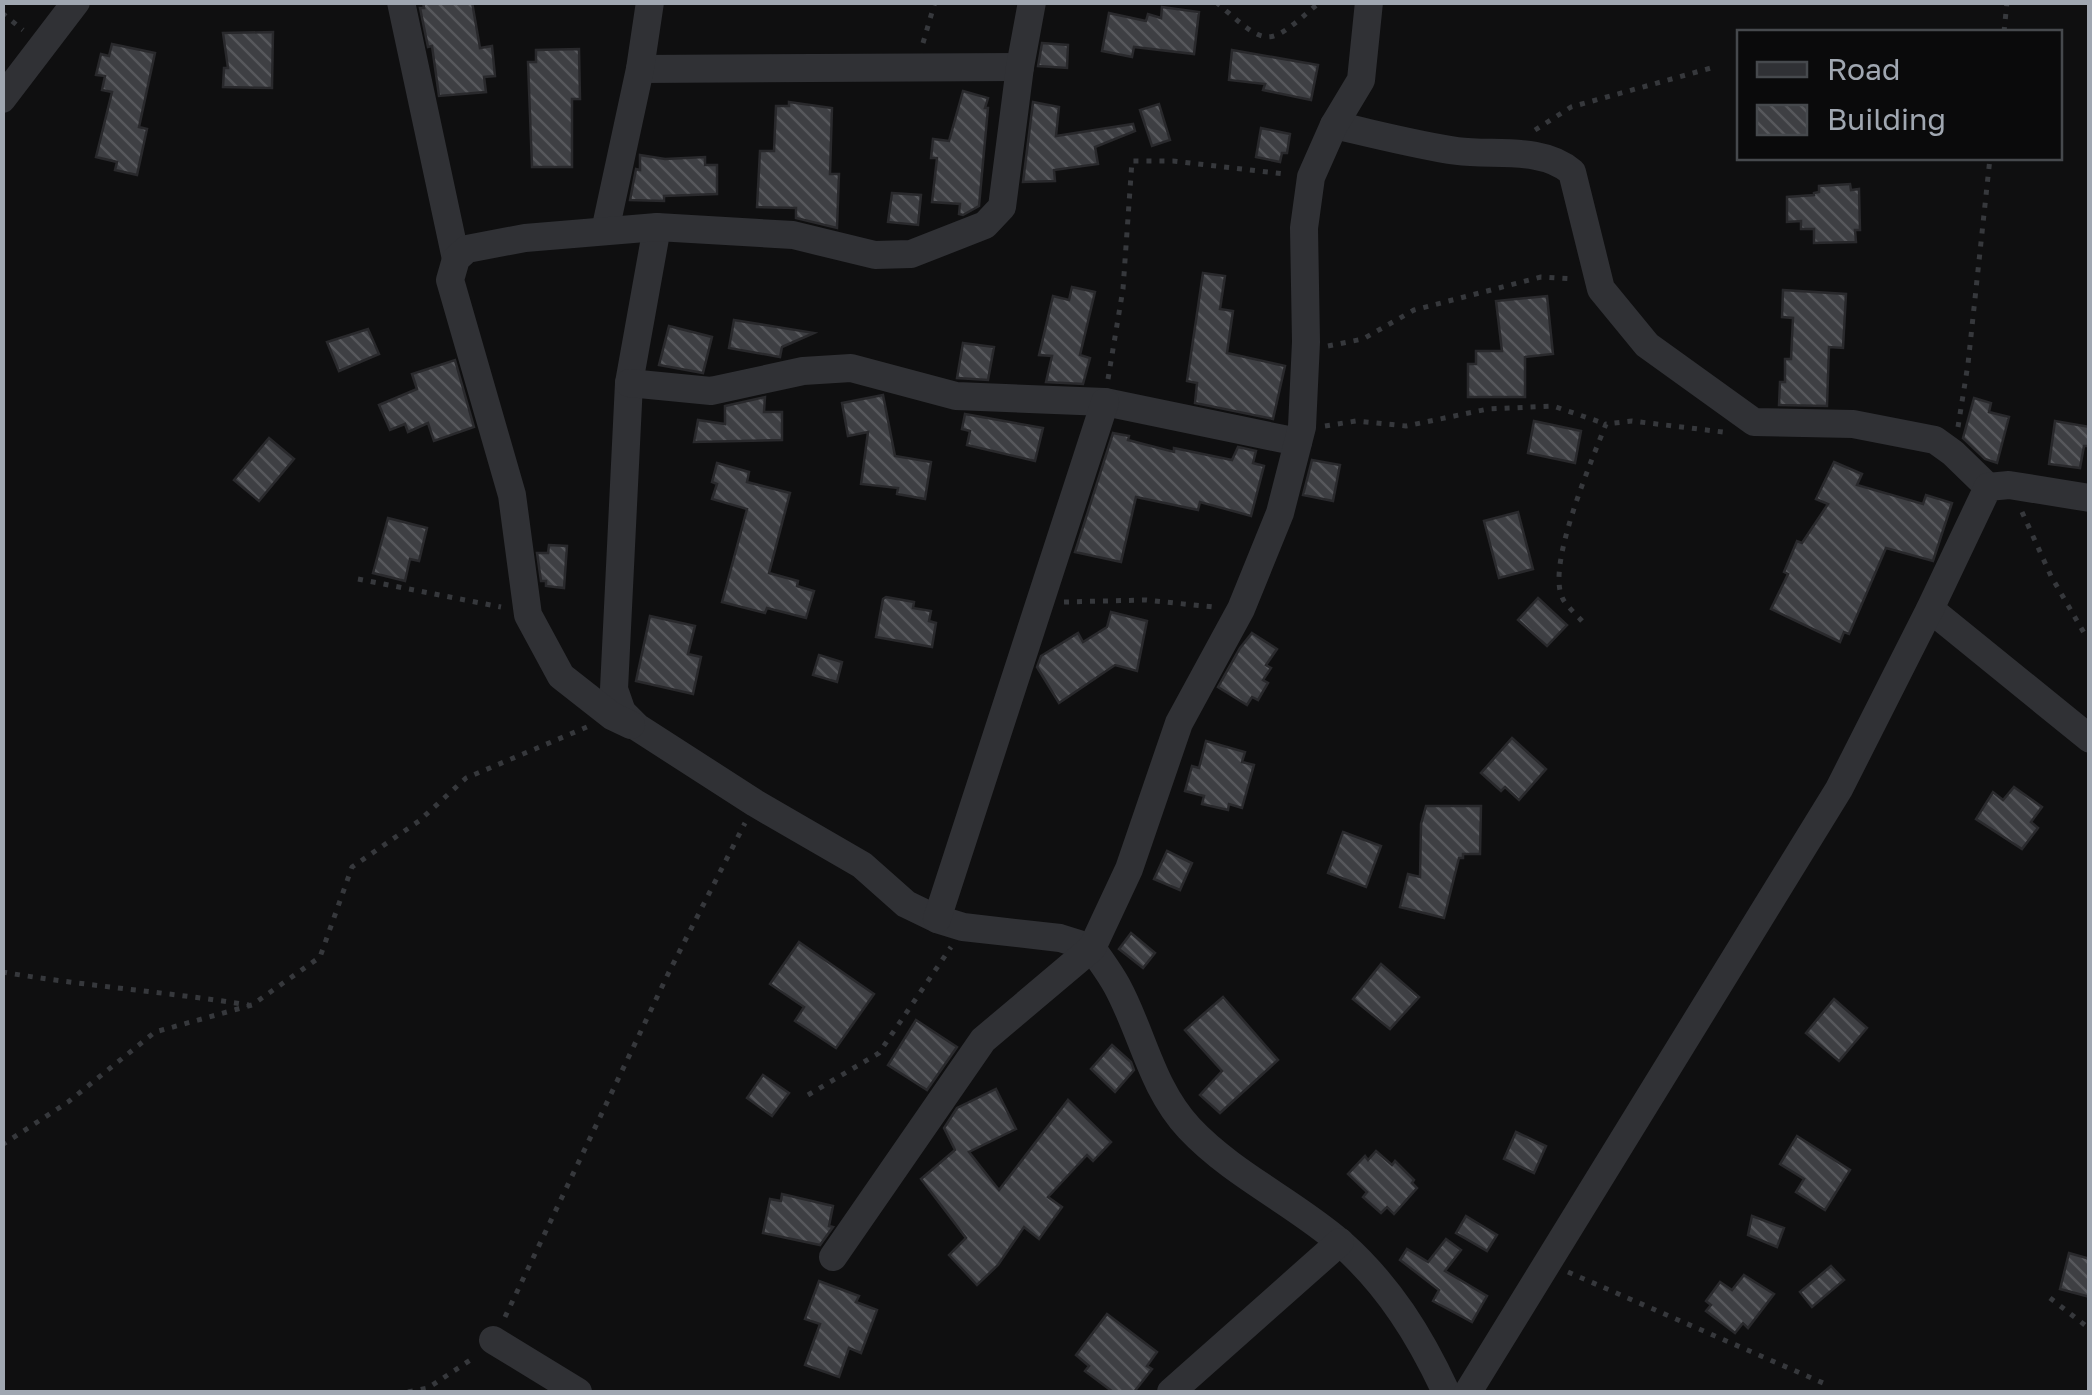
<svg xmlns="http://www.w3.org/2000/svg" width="2092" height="1395" font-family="'Golos Text',sans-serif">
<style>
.building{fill:url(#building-back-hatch);stroke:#29292c;stroke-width:2.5}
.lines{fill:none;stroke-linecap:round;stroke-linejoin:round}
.path{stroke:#36383c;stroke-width:5;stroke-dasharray:5 8;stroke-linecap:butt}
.minor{stroke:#303135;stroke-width:28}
</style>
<defs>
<pattern id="building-back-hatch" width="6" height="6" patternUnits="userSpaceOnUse" patternTransform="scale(2.5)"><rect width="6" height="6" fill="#3e3f43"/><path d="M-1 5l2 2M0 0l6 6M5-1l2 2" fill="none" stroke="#57585c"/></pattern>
</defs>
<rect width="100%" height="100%" fill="#0f0f10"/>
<g class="building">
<polygon points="423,2 472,2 480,48 492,46 495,76 484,77 486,92 439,96 432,46 428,47 420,8 424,8"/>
<polygon points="1162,7 1199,12 1194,54 1134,47 1132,57 1102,51 1109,13 1146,21 1148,14 1161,18"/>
<polygon points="273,32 272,88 223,87 224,68 228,68 223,33"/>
<polygon points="1042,43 1068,45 1067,68 1038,66"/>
<polygon points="112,44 155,53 139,127 147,129 137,175 115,170 117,162 96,157 112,92 102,90 105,76 96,75 101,54 109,56"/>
<polygon points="579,49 580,99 572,99 572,167 532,167 528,62 536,62 536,50"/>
<polygon points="1232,50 1318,65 1311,100 1263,90 1265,84 1229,80"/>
<polygon points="963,91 988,98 985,108 988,108 979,206 963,215 959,214 960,204 932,202 937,158 931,158 933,139 949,141"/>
<polygon points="789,102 832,108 830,174 839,174 837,228 796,218 796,208 757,207 760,151 774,151 776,106 789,106"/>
<polygon points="1033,102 1059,107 1056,136 1133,124 1135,131 1095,147 1098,164 1054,170 1055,181 1023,182"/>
<polygon points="1159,104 1170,140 1152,146 1140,110"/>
<polygon points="1261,128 1290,134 1287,153 1282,153 1280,162 1256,157"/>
<polygon points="640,155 665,159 705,157 705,165 717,165 717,194 664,196 664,201 630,200 636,169 640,170"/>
<polygon points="1850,184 1851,190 1859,189 1860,230 1855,230 1856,242 1814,243 1814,229 1801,229 1801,221 1787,222 1787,197 1814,195 1814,193 1819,192 1819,186"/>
<polygon points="892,193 921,195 918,225 888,222"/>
<polygon points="1203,273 1225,276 1220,309 1233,311 1227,353 1285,366 1273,419 1195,403 1197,383 1187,381"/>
<polygon points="1072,287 1095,292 1080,355 1090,358 1083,384 1046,382 1052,356 1039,355 1053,296 1069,300"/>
<polygon points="1783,290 1846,294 1843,348 1829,347 1827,406 1779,405 1780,382 1785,382 1785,359 1791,359 1793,318 1782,317"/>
<polygon points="1547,296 1553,354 1525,357 1525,397 1468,397 1468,364 1476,364 1476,351 1502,351 1496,301"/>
<polygon points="734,320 814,333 782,347 780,357 729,348"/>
<polygon points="669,326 712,337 703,373 659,365"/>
<polygon points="368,329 379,354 339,371 327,342"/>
<polygon points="963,343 994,347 988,380 957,378"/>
<polygon points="455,360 474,427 434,441 428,423 408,432 405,424 390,430 379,405 417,389 412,374"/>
<polygon points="883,395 895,456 931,462 925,499 897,494 898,488 861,484 868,432 848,436 842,403"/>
<polygon points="765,397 764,412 782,412 782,440 694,442 698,420 725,424 725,406"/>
<polygon points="1974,398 1991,403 1989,412 2009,417 1997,463 1985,459 1963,438"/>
<polygon points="965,414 1043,428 1035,461 967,445 970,431 962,429"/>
<polygon points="1534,421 1581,431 1575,463 1528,453"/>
<polygon points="2055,421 2090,427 2090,446 2084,446 2080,468 2049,464"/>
<polygon points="1113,433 1129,436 1128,440 1174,452 1174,448 1232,460 1238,447 1256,451 1253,463 1264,466 1251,516 1200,502 1198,510 1136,497 1121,562 1075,552"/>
<polygon points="269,438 294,459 259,501 234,480"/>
<polygon points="1312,460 1340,465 1333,501 1303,495"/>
<polygon points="1834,462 1862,474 1857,485 1923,504 1926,495 1952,503 1933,561 1886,548 1849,634 1844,632 1840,642 1771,609 1788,574 1784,572 1797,541 1802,543 1828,504 1816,499"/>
<polygon points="717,463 749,472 747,482 790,493 769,573 798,581 797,586 814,591 806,618 767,608 765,613 722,602 747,509 712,499 717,484 712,482"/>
<polygon points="1518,512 1533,569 1499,578 1484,521"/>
<polygon points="388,518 427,528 419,561 410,559 405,581 373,573"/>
<polygon points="549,545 567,546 564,588 546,586 546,581 541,581 537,553 548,553"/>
<polygon points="886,597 914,602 913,608 931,611 929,621 936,623 932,647 876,637 883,599"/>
<polygon points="1538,598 1567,625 1547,646 1518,620"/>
<polygon points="1111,612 1147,621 1137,671 1115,665 1059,703 1037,667 1041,656 1078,633 1083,642 1107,627"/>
<polygon points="650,616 695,626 688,654 701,657 693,694 636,681"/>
<polygon points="1252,633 1277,649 1266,665 1271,668 1263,680 1268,683 1258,700 1252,697 1247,705 1218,687 1240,648"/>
<polygon points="819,655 842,662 837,682 813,675"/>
<polygon points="1512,738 1546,769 1519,800 1505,787 1501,791 1481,773"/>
<polygon points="1206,741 1245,752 1242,762 1254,765 1242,808 1229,804 1228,810 1202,804 1204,796 1185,791 1192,766 1199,768"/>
<polygon points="2014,787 2042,807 2031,822 2038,828 2022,849 1976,819 1993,792 2003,800"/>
<polygon points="1426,806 1481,806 1480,854 1463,854 1463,858 1459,858 1444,918 1400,907 1408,874 1420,877 1421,824"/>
<polygon points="1343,832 1381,846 1366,887 1328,873"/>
<polygon points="1167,851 1192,863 1180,890 1154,879"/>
<polygon points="1131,933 1155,953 1143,968 1119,949"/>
<polygon points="799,942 874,994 836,1048 795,1021 804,1007 770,984"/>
<polygon points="1381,964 1419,997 1390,1029 1353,999"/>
<polygon points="1223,997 1278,1060 1220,1113 1200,1095 1222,1071 1185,1030"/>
<polygon points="1834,999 1867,1028 1839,1061 1806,1033"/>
<polygon points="916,1020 957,1047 927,1090 888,1065"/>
<polygon points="1112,1045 1131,1062 1134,1070 1115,1092 1091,1069"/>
<polygon points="763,1075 789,1093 772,1116 747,1098"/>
<polygon points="996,1089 1016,1129 969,1152 999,1190 1068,1100 1111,1142 1093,1161 1087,1155 1048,1197 1062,1207 1039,1239 1024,1227 998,1265 977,1285 949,1255 966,1238 921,1179 955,1150 944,1128 957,1108"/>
<polygon points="1516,1132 1546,1146 1534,1173 1504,1159"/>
<polygon points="1797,1136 1850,1170 1825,1210 1796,1192 1804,1179 1780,1164"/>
<polygon points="1376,1151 1392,1165 1395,1161 1414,1180 1412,1183 1417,1188 1394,1214 1387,1207 1381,1213 1363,1197 1367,1192 1348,1174 1365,1156 1368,1160"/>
<polygon points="782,1194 833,1206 829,1226 833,1227 820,1245 763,1233 770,1199 781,1201"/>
<polygon points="1466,1216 1497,1235 1487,1251 1456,1233"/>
<polygon points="1752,1216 1784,1228 1777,1247 1748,1235"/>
<polygon points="1446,1239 1461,1250 1445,1271 1487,1296 1472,1322 1433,1301 1439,1290 1400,1260 1407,1249 1428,1262"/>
<polygon points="2069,1253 2090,1259 2090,1297 2060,1289"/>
<polygon points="1831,1266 1844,1280 1812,1307 1800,1292"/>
<polygon points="1744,1275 1774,1294 1748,1328 1743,1323 1735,1333 1706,1311 1711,1305 1706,1301 1720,1282 1732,1290"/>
<polygon points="819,1281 859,1296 856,1302 877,1310 861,1353 849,1348 839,1377 805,1365 820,1324 805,1319"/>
<polygon points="1107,1314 1157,1352 1147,1366 1152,1369 1134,1392 1113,1392 1085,1371 1089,1366 1076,1355"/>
</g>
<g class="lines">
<g class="path">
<path d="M1216 2C1270 49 1266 48 1320 2"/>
<polyline points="2,13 23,30"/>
<polyline points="2004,32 2007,2"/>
<polyline points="923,43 935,2"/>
<polyline points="1535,130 1571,107 1711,68"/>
<polyline points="1328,346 1363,339 1414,310 1541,277 1574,279"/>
<polyline points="1108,379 1123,289 1132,161 1173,161 1285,174"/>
<polyline points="1325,426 1356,421 1406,426 1488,409 1553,406 1606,424"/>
<polyline points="1958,427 1968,364 1990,158"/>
<polyline points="2022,512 2051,576 2087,638"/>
<polyline points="358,579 501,607"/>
<polyline points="2090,600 2090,654"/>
<polyline points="1064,602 1146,600 1213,607"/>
<path d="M1582 621C1576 614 1565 605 1562 597 1547 563 1592 460 1606 424L1632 421 1723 432"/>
<path d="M2 972C85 986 167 992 249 1005"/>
<polyline points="808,1095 879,1053 951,947"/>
<polyline points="2,1145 68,1102 155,1032 252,1005 320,957 352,867 419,821 466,778 587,727"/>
<polyline points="1568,1272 1830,1386"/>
<polyline points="2050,1298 2090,1329"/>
<polyline points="505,1317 669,972 745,823"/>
<polyline points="408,1392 428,1388 475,1357"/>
</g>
<g class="minor">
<polyline points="401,2 456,259"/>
<polyline points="640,69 1020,67"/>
<polyline points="2,99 76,2"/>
<path d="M1334 125C1375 134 1416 145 1457 151 1494 156 1542 146 1572 172L1601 289 1647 345 1754 422 1853 424 1935 440 1953 453 1988 487"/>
<path d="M657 227 629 383 614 689 622 712 637 727 755 803 862 865 906 904 937 919 963 927 1060 938 1092 948C1100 960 1110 973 1117 986 1143 1034 1151 1087 1189 1128 1233 1175 1294 1202 1342 1244 1389 1286 1420 1336 1446 1392"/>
<polyline points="605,231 640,69 650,2"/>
<polyline points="629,383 711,391 803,371 851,368 956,396 1105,402 1298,442"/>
<polyline points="1930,609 2090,739"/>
<polyline points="631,725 612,716 561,676 528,615 512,495 450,280 456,259 467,249 525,238 657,227 793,235 875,255 911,254 985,225 1002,207 1020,67 1032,2"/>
<polyline points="937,919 1105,402"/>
<polyline points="833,1257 983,1040 1092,948 1129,869 1179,723 1241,609 1280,513 1302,427 1306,342 1304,228 1311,177 1334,125 1361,80 1369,2"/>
<polyline points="493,1340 578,1392"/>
<polyline points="1171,1392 1340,1242"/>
<polyline points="1468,1392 1839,789 1930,609 1988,487 2009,485 2090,498"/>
</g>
</g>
<rect width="2092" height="1395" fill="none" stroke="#a0a7b1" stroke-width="10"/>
<rect x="1737" y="30" width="325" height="130" fill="#0a0a0b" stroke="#46494d" stroke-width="2.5"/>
<rect x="1757" y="62" width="50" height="15" fill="#303135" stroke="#46494d" stroke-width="2.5"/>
<text x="1827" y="80" font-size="30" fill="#a0a7b1">Road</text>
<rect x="1757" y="105" width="50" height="30" fill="url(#building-back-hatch)" stroke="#46494d" stroke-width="2.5"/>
<text x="1827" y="130" font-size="30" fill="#a0a7b1">Building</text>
</svg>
